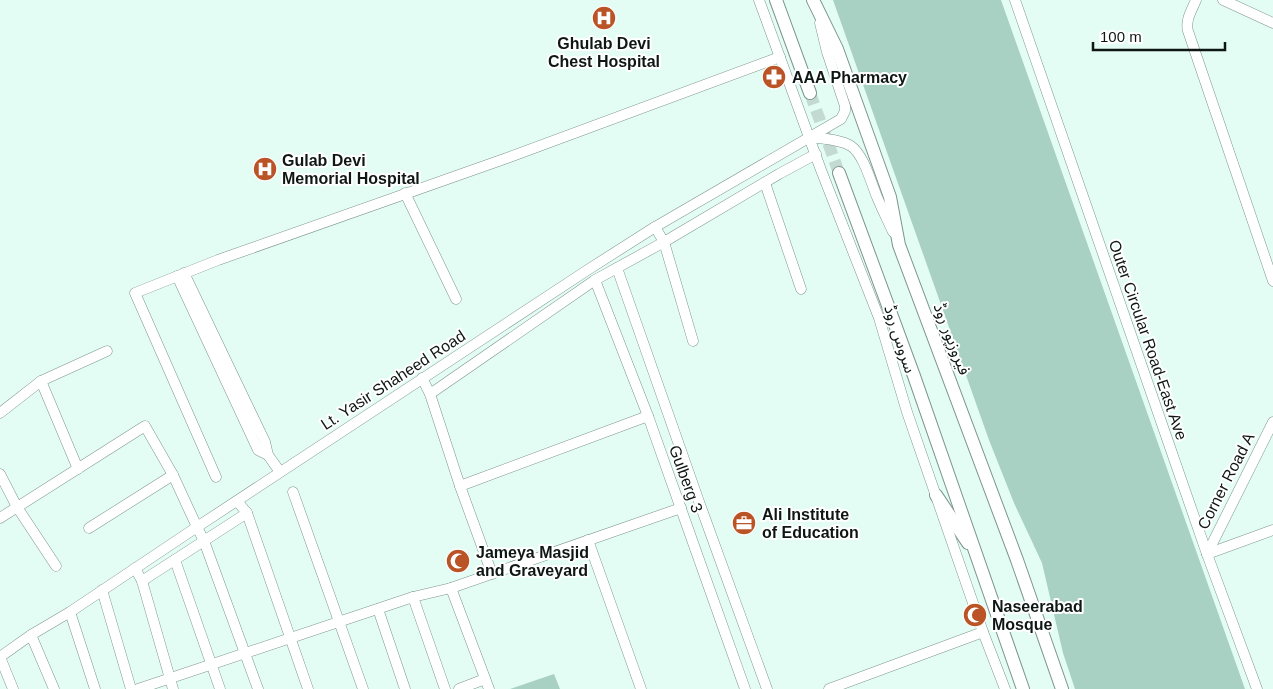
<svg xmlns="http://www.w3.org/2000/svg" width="1273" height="689" font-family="Helvetica,'Noto Sans Arabic',sans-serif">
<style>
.green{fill:#a8d0c3}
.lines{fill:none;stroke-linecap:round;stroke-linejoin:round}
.major-tunnel{stroke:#c3dad2;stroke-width:12;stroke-dasharray:12 6;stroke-linecap:butt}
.minor-casing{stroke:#7e958e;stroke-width:11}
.major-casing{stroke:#7e958e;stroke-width:14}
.minor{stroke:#fff;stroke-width:10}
.major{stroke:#fff;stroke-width:12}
.labels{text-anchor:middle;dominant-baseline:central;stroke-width:4;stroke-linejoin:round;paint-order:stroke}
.poi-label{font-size:16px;font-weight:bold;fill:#0e1714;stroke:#fff;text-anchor:start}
.street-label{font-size:16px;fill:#0e1714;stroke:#fff}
</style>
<rect width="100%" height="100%" fill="#e3fdf4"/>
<g class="green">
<polygon points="833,0 1001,0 1245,689 1075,689 1063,653 1042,563 1014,503 989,440"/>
<polygon points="554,674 560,689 510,689"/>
</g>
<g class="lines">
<polyline class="major-tunnel" points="810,93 839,173"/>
<g class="minor-casing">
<g id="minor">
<polyline points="759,0 821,170 879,318 907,412 983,632 1005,689"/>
<polyline points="1015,0 1207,554 1257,689"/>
<path d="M1196 0C1192 10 1185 20 1188 31L1273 281"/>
<polyline points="1223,0 1273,23"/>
<path d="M810 137C822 139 840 139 851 146 864 155 871 183 877 197 882 209 888 221 893 232"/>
<polyline points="765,183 801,289"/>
<polyline points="405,193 456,299"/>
<polyline points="655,227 664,242 693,341"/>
<polyline points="617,268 698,499 767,689"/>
<polyline points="184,273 265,442 268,455 280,472"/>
<polyline points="177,276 258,450 268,455"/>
<polyline points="595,280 648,416 745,689"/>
<polyline points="422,378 430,394 460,486 492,574"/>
<polyline points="430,394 595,280 664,242 779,174 816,154"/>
<polyline points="0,413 41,381"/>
<polyline points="78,469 41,381 107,351"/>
<polyline points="0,474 17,507 56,566"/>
<polyline points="216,477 135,293 218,260 507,158 780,57"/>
<polyline points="460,486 648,416"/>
<polyline points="293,492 363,689"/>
<polyline points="237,501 247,513 308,689"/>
<polyline points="0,518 145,426 173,475 197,527 204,541 258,689"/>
<polyline points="89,528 173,475"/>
<polyline points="588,540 641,689"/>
<polyline points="1207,554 1273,422"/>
<polyline points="1207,554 1273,530"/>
<polyline points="175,560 220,689"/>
<polyline points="135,568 142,581 173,689"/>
<polyline points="142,581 247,513"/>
<polyline points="451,588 489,689"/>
<polyline points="102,590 131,689"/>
<polyline points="413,597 445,689"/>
<polyline points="378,609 405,689"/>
<polyline points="70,612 95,689"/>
<polyline points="31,635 54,689"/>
<polyline points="0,657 31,635 70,612 197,527 589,269 655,227 841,119 845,111 845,106 827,52 820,23"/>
<polyline points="0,657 13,689"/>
<polyline points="138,689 413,597 451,588 681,508"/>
<polyline points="459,689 485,679"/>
<polyline points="829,689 983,632"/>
</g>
</g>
<g class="major-casing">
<g id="major">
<polyline points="776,0 810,93"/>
<polyline points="813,0 837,49 890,197 899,245 1017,560 1062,689"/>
<polyline points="839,173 914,376 1023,689"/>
<polyline points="936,495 968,543"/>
</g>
</g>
<use href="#minor" class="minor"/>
<use href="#major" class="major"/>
</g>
<defs>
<g id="hospital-disc" transform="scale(1.25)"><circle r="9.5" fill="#ba5427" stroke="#fff"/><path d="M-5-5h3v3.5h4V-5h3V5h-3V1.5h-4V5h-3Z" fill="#fff"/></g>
<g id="pharmacy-disc" transform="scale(1.25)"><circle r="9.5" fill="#ba5427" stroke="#fff"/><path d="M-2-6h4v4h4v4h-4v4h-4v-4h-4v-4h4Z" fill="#fff"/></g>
<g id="office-disc" transform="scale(1.25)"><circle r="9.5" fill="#ba5427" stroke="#fff"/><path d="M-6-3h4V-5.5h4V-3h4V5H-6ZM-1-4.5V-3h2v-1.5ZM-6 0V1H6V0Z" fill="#fff"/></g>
<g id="mosque-disc" transform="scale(1.25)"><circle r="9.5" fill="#ba5427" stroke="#fff"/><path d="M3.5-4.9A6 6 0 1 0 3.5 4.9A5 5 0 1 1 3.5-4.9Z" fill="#fff"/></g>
</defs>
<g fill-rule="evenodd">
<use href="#hospital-disc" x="604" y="18"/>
<use href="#pharmacy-disc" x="774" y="77"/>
<use href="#hospital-disc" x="265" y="169"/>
<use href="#office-disc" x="744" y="523"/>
<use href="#mosque-disc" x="458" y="561"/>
<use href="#mosque-disc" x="975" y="615"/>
</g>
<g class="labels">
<g class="poi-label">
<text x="604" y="43" text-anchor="middle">Ghulab Devi<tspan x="604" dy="18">Chest Hospital</tspan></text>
<text x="792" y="77">AAA Pharmacy</text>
<text x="282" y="160">Gulab Devi<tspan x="282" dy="18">Memorial Hospital</tspan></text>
<text x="762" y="514">Ali Institute<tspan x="762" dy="18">of Education</tspan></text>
<text x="476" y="552">Jameya Masjid<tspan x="476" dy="18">and Graveyard</tspan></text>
<text x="992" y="606">Naseerabad<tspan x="992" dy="18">Mosque</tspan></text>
</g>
<g class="street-label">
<text transform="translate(900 339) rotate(72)">سروس روڈ</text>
<text transform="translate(952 339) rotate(69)">فیروزپور روڈ</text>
<text transform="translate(1148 340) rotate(71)">Outer Circular Road-East Ave</text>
<text transform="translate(393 380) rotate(-33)">Lt. Yasir Shaheed Road</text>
<text transform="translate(686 479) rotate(70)">Gulberg 3</text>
<text transform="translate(1226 481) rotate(-63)">Corner Road A</text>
</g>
</g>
<path d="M1093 42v8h132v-8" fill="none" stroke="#0e1714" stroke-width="2.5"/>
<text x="1100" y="42" font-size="15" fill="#0e1714" stroke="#ffffff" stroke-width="4" paint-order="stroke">100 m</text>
</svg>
